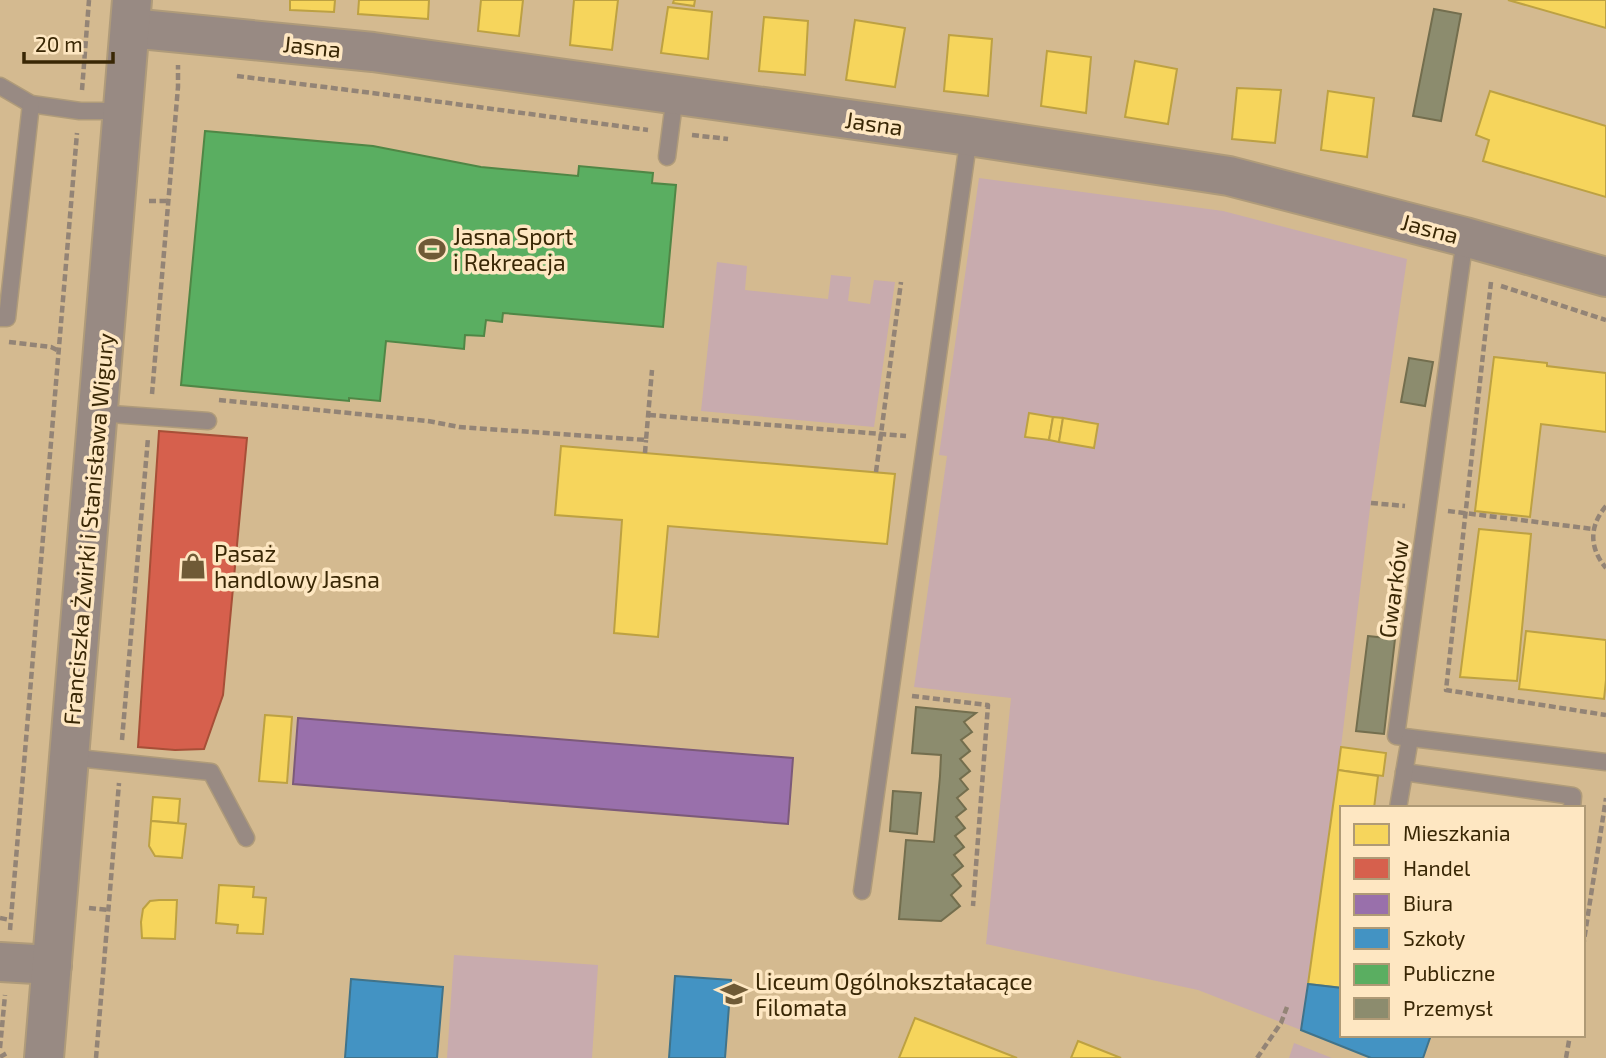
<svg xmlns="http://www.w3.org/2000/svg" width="1606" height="1058" font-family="'Exo 2',sans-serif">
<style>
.green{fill:#c8abae}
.homes{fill:#f6d55c;stroke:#bda142;stroke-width:2}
.shops{fill:#d6604d;stroke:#a74f37;stroke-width:2}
.offices{fill:#9970ab;stroke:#7c5a79;stroke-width:2}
.schools{fill:#4393c3;stroke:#40738a;stroke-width:2}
.public{fill:#5aae61;stroke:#508645;stroke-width:2}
.industry{fill:#8c8c6e;stroke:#736e4e;stroke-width:2}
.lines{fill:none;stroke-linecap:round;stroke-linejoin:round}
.service-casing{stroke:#af9b7a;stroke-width:19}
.tertiary-casing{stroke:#af9b7a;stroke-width:42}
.path{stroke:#938476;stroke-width:4.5;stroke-dasharray:7 3.5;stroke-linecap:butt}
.service{stroke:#988a83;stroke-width:16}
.tertiary{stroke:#988a83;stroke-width:38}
.labels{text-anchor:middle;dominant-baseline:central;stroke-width:7;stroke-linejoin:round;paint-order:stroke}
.street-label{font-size:23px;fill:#392705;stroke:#fee7c2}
.poi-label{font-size:23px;fill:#392705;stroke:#fee7c2;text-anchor:start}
</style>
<rect width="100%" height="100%" fill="#d4ba90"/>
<g class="green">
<polygon points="979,178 1223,211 1407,259 1370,508 1341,747 1301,1030 1198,990 986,944 1011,698 914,687 947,456 939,455"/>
<polygon points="717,262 747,266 745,290 828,299 831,275 851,277 848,301 870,304 874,280 895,282 874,427 701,411"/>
<polygon points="454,955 598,965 592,1058 447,1058"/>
<polygon points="1294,1043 1332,1058 1289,1058"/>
</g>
<g class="homes">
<polygon points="290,0 335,0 334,12 290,10"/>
<polygon points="359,0 429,0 428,19 358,14"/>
<polygon points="481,0 523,0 519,36 478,31"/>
<polygon points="574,0 618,0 612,50 570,45"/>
<polygon points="674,0 695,0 694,6 673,3"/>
<polygon points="1508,0 1606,0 1606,28"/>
<polygon points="668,7 712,12 708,59 661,53"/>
<polygon points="764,17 808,21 805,75 759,71"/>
<polygon points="855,20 905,28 895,87 846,80"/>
<polygon points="949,35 992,39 988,96 944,91"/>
<polygon points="1047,51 1091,57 1086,113 1041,106"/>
<polygon points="1135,61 1177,69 1168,124 1125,117"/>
<polygon points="1237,88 1281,90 1275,143 1232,139"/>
<polygon points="1328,91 1374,98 1367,157 1321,150"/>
<polygon points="1490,91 1606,126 1606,197 1483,161 1489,140 1476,135"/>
<polygon points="1494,357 1547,363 1547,366 1606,373 1606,432 1541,424 1530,517 1475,511"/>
<polygon points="1029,413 1053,417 1049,440 1025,437"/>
<polygon points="1053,417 1063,418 1059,442 1049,440"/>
<polygon points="1063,418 1098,424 1094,448 1059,442"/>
<polygon points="561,446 895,474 887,544 668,526 658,637 614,633 622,520 555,515"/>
<polygon points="1479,529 1531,534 1517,681 1460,677"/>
<polygon points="1526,631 1606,640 1606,680 1604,699 1519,689"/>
<polygon points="265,715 292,717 287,783 259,781"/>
<polygon points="1341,747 1386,753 1383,776 1338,770"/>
<polygon points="1338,770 1378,776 1374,808 1342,808 1342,988 1308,984"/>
<polygon points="153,797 180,799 178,823 151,821"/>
<polygon points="151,821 186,824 182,858 155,856 149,846"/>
<polygon points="219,885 254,887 253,897 266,898 263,934 237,933 238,925 216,923"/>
<polygon points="159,900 177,900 175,939 142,938 141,922 143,909 150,901"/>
<polygon points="915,1018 1017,1058 899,1058"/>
<polygon points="1078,1041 1121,1058 1071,1058"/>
</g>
<polygon class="shops" points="159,431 247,438 223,695 204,749 175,750 138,747"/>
<polygon class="offices" points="298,718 793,758 788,824 293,784"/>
<g class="schools">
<polygon points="675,976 731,980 725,1058 669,1058"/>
<polygon points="351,979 443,987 437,1058 345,1058"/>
<polygon points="1308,984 1342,988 1342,1035 1431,1035 1423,1058 1371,1058 1301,1030"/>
</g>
<polygon class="public" points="205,131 373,146 481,167 578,176 579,166 653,173 652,183 676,185 663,327 503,313 502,322 486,320 484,336 465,335 464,349 386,341 380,401 349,398 349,401 181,385"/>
<g class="industry">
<polygon points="1434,9 1461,14 1441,121 1413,116"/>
<polygon points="1409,358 1433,362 1425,406 1401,402"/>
<polygon points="1368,636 1395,639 1384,734 1356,731"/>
<polygon points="916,707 976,713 964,722 972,732 961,740 970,751 960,759 970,771 960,779 968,789 957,798 966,809 956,817 965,828 955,836 964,847 954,855 963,866 952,875 961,886 951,895 960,906 941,921 899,919 906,840 934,842 940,776 941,755 912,753"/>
<polygon points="893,791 921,793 917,834 890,831"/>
</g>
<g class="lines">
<g class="service-casing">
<g id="service">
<polyline points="0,86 31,104 80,111 123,111"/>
<polyline points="667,157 675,95"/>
<polyline points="1465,238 1396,736 1606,762"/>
<polyline points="0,318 7,318 31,104"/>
<polyline points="97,413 208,421"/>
<polyline points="68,757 211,772 246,838"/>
<polyline points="1404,772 1573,796 1572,808"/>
<polyline points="1398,808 1410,738"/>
<polyline points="862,891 969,136"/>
</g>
</g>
<g class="tertiary-casing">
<g id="tertiary">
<polyline points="130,28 373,52 969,136 1229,176 1465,237 1606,277"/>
<polyline points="0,962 52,965"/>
<polyline points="44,1058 132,0"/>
</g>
</g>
<g class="path">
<polyline points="237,76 404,97 648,130"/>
<polyline points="82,90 89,0"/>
<polyline points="692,135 728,139"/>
<polyline points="149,201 168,201"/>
<polyline points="1491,282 1446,690 1606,715"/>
<polyline points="1501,286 1606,320"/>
<polyline points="9,342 51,347 59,351"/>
<polyline points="152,394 178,87 178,65"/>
<polyline points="219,400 428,421 459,427 646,440 652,370"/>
<polyline points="649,415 906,436"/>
<polyline points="645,453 646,440"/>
<polyline points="876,472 901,282"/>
<polyline points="1371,503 1405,506"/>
<path d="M1606 506C1589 526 1589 548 1606 568"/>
<polyline points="1448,511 1593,529"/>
<polyline points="912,696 988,705 973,906"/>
<polyline points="122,740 148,438"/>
<polyline points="89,908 108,910"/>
<polyline points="0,918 10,920"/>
<polyline points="10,930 77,133"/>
<polyline points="1583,947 1606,798"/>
<polyline points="0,1048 5,995"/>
<polyline points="0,1057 7,1053"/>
<polyline points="96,1058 119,783"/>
<polyline points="1257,1058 1281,1023 1287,1007"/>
<polyline points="1566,1058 1570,1035"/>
</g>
<use href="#service" class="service"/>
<use href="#tertiary" class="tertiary"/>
</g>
<defs>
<g id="stadium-bare" transform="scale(2.1)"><path d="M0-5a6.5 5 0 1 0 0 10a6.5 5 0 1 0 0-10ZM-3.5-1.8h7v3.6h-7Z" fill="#6f5a36" stroke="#fee7c2" stroke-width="2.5" paint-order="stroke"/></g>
<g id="shop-bare" transform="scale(2.1)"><path d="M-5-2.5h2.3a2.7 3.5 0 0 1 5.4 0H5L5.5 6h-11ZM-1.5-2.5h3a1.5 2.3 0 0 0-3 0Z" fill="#6f5a36" stroke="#fee7c2" stroke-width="2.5" paint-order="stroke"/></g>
<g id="school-bare" transform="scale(2.1)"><path d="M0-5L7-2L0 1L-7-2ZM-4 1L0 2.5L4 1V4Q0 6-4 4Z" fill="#6f5a36" stroke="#fee7c2" stroke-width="2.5" paint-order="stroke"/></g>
</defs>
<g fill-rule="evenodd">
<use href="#stadium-bare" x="432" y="249"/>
<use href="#shop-bare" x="193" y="566"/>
<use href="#school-bare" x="734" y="994"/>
</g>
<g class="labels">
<g class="street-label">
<text transform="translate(312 46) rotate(6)">Jasna</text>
<text transform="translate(874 123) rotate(8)">Jasna</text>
<text transform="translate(1430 228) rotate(15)">Jasna</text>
<text transform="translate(88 529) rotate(-85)">Franciszka Żwirki i Stanisława Wigury</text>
<text transform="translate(1393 589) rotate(-82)">Gwarków</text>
</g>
<g class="poi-label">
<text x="453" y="236">Jasna Sport<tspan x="453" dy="26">i Rekreacja</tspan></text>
<text x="214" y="553">Pasaż<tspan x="214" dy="26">handlowy Jasna</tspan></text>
<text x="755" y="981">Liceum Ogólnokształacące<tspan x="755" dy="26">Filomata</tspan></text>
</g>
</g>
<rect x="1340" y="806" width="245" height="231" fill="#fee7c2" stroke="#af9a76" stroke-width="2"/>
<rect x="1354" y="824" width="35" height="21" fill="#f6d55c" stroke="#af9a76" stroke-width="2"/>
<text x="1403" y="841" font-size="21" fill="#392705">Mieszkania</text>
<rect x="1354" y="858" width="35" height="21" fill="#d6604d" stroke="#af9a76" stroke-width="2"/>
<text x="1403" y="876" font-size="21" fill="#392705">Handel</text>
<rect x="1354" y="894" width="35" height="21" fill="#9970ab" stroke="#af9a76" stroke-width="2"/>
<text x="1403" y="911" font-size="21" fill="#392705">Biura</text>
<rect x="1354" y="928" width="35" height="21" fill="#4393c3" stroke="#af9a76" stroke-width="2"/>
<text x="1403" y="946" font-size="21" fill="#392705">Szkoły</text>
<rect x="1354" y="964" width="35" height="21" fill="#5aae61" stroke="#af9a76" stroke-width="2"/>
<text x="1403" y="981" font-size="21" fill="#392705">Publiczne</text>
<rect x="1354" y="998" width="35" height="21" fill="#8c8c6e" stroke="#af9a76" stroke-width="2"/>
<text x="1403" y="1016" font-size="21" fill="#392705">Przemysł</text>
<path d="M24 52v10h89v-10" fill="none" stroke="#392705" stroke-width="3.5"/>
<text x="35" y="52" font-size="21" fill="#392705" stroke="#fee7c2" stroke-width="5" paint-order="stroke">20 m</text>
</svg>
